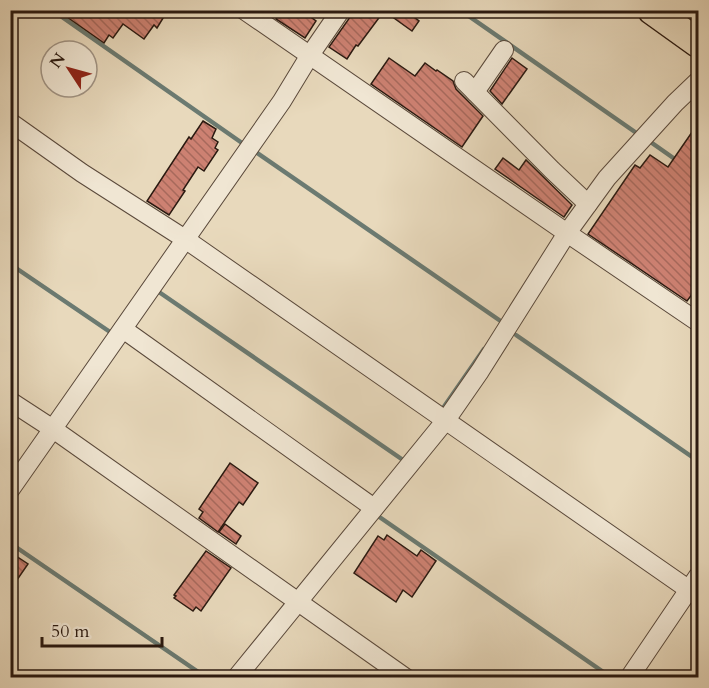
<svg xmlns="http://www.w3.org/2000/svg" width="709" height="688" font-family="Cardo,serif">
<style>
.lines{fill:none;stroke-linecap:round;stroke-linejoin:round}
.stream{stroke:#6b7a71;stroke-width:4.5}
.building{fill:url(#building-back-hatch);stroke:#2a1910;stroke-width:1.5}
.minor-casing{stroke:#5a493b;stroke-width:20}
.trunk-casing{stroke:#2a1910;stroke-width:31}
.minor{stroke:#f0e6d3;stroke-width:18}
.trunk{stroke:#e8d9bc;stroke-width:28}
</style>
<defs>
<pattern id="building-back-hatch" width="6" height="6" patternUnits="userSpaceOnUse" patternTransform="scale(1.5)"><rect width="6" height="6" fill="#cd8172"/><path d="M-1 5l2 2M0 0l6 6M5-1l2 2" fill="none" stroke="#a7695c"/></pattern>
</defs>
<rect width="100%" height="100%" fill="#e8d9bc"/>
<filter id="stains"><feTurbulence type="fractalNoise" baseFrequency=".00333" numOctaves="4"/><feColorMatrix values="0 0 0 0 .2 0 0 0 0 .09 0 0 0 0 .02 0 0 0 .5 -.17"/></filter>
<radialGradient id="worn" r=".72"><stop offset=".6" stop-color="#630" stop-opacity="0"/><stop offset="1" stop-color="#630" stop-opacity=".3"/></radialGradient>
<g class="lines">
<g class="stream">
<polyline points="52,10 242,143"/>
<polyline points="460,10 635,132"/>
<polyline points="652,143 679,162"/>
<polyline points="253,150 502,322"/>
<polyline points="10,264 113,334"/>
<polyline points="156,290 403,460"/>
<polyline points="516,335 698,461"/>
<polyline points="441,411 484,349"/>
<polyline points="378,516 612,678"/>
<polyline points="10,543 207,678"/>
</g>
</g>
<g class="building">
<polygon points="57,10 168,10 157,28 154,25 144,39 123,24 113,38 109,35 104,43"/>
<polygon points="282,10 301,10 316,21 305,38 276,19"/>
<polygon points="355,10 405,10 419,21 412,31 384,11 358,46 356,45 347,59 329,47"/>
<polygon points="389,58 415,76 425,63 436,71 437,70 453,81 456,89 483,116 462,147 371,84"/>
<polygon points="512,58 527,69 502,104 490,91"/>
<polygon points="203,121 216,129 212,138 218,142 215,148 218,150 204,171 198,167 183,190 185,191 169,215 147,201 189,137 191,139"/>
<polygon points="699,122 699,285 687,301 588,234 635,165 640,168 650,155 668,167"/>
<polygon points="503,158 519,170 526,160 572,205 564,217 495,169"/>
<polygon points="230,463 258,483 243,505 239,502 218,532 199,518 203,512 199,509"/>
<polygon points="225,524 241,536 236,544 219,532"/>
<polygon points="387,535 417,556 421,550 436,561 412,597 403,590 396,602 354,573 378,536 384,540"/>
<polygon points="206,551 231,568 201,611 196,607 193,611 174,598 176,596 174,595"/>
<polygon points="10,552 28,564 10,590"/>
</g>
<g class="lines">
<g class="minor-casing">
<g id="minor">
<polyline points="244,10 567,233 698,322"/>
<polyline points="464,81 552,170 588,204"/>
<polyline points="475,92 504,50"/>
<polyline points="10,122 82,173 185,239 698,596"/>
<polyline points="123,329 374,508"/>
<polyline points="10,401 53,429 406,678"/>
<polyline points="10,490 282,101 310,55 341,10"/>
<polyline points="236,678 446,420 480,371 567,233 607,178 675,103 698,81"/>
<polyline points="629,678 698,576"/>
</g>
</g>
<g class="trunk-casing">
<polyline id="trunk" points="652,10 698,43"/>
</g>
<use href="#minor" class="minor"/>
<use href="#trunk" class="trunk"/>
</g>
<rect width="709" height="688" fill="none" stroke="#e8d9bc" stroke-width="36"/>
<rect x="12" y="12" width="685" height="664" fill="none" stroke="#2a1910" stroke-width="3"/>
<rect x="18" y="18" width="673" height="652" fill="none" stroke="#2a1910" stroke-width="1.5"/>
<g transform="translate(69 69) rotate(306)"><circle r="28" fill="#f0e6d3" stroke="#a19485" stroke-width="1.5"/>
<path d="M0-4.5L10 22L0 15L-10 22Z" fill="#8f2418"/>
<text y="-9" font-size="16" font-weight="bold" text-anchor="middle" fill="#2a1910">N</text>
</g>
<path d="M42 637v9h120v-9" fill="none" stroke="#2a1910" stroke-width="3"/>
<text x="51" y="637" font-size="18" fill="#2a1910" stroke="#f0e6d3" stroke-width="4.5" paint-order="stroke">50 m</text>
<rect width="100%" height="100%" filter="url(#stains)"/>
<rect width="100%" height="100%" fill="url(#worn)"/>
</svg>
